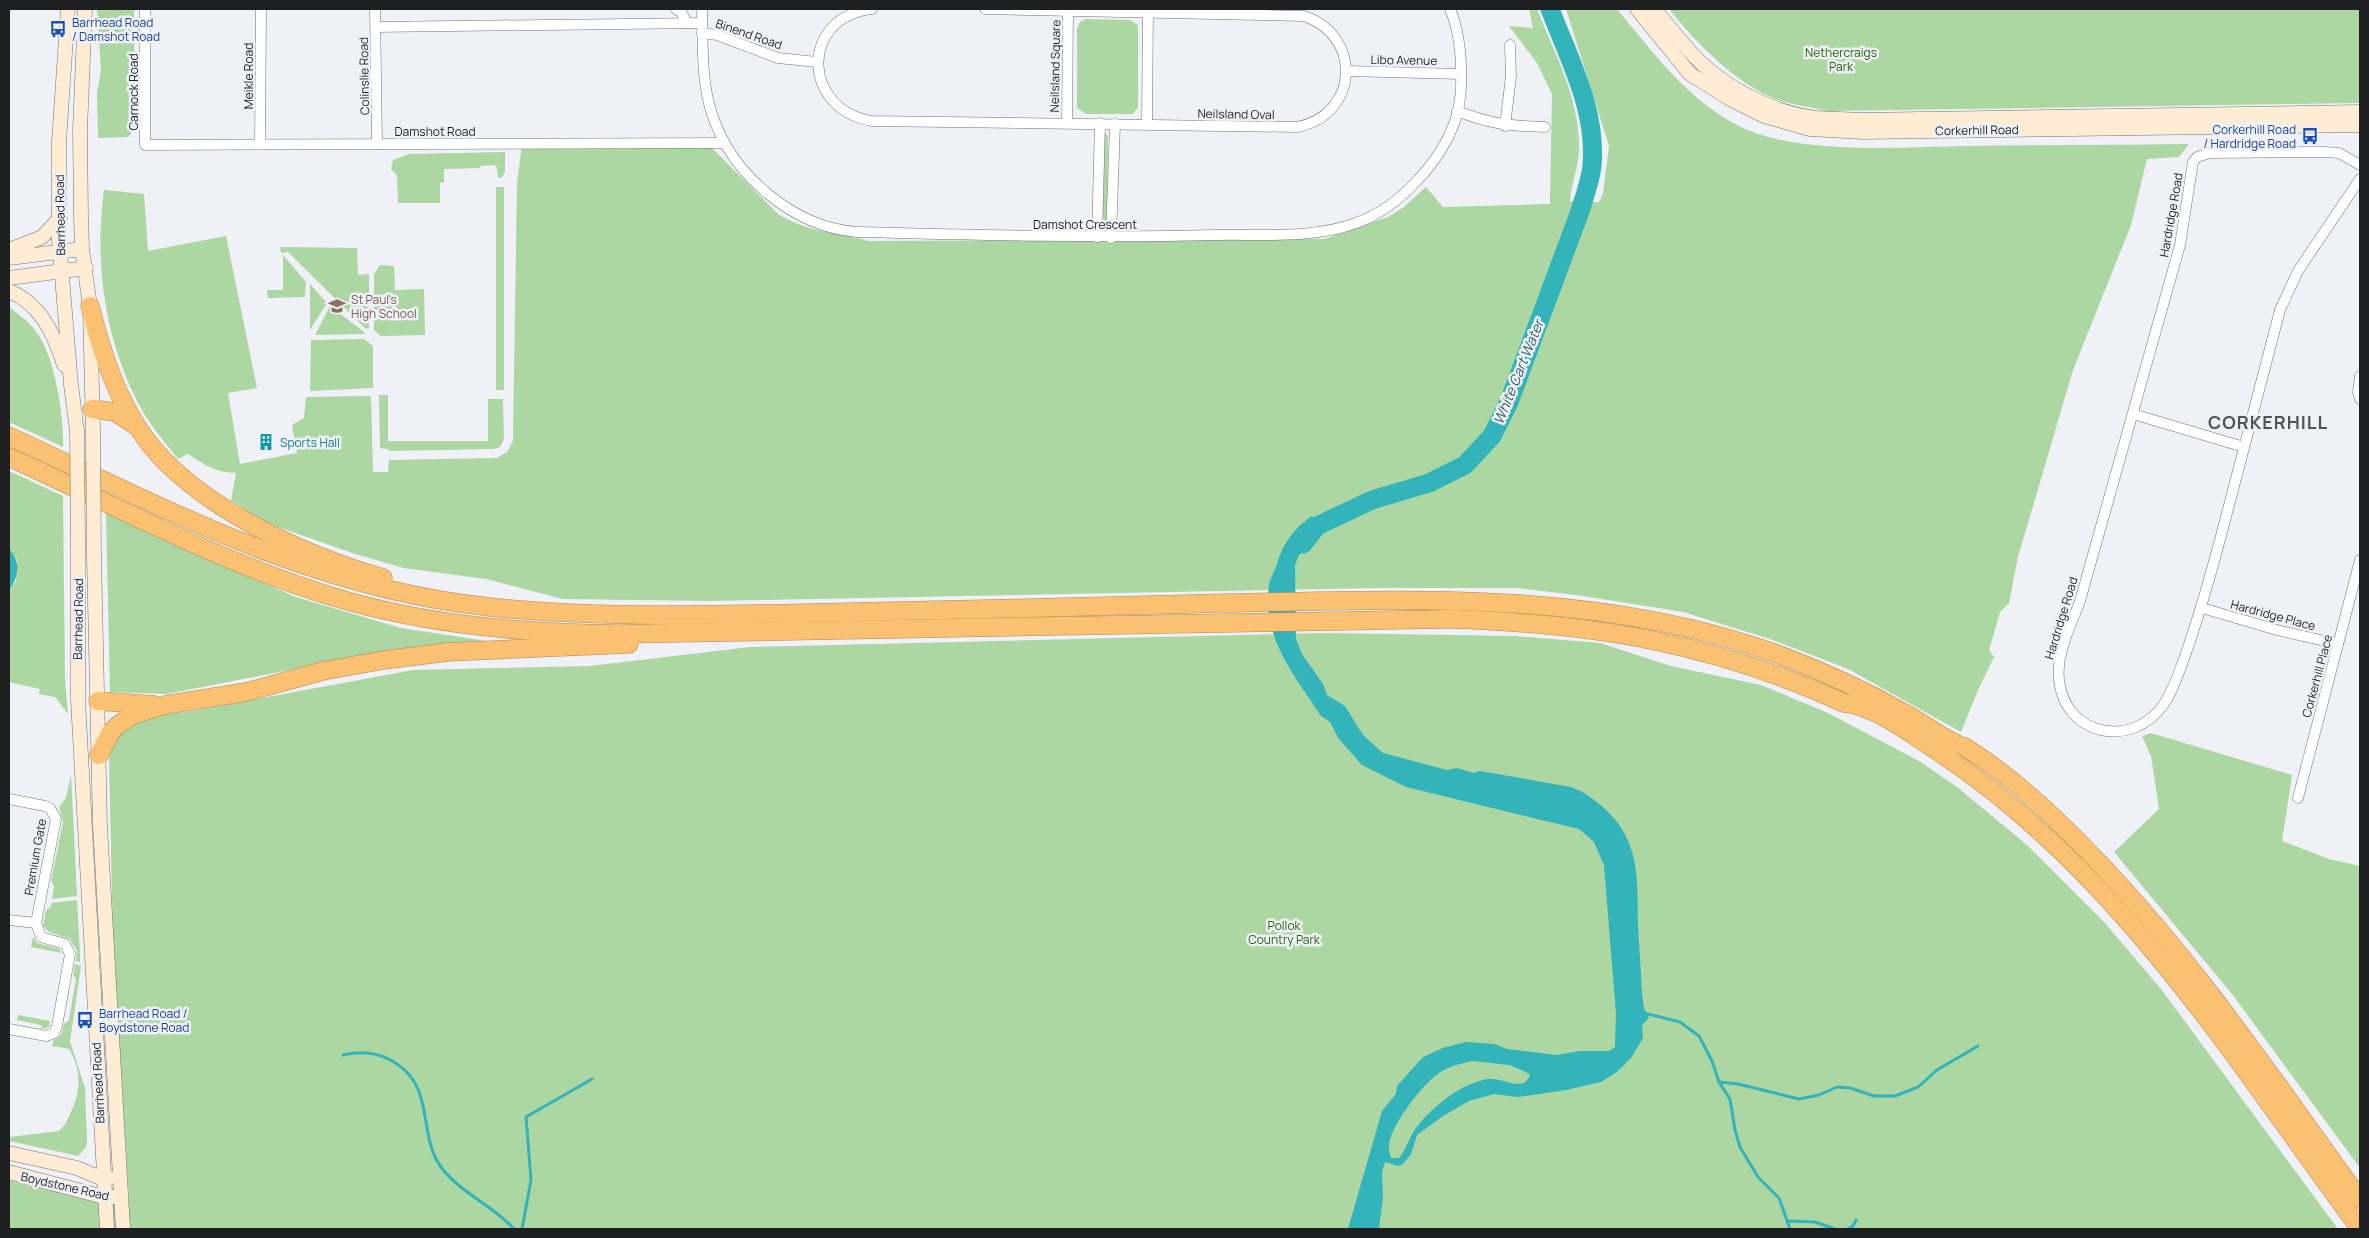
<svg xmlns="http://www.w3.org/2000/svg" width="2369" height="1238" font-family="Manrope,sans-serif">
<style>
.green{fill:#acd6a2}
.water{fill:#33b3ba;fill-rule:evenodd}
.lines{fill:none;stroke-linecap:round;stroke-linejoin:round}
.stream{stroke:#33b3ba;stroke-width:3}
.river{stroke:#33b3ba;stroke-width:19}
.street-casing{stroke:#707277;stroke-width:11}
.secondary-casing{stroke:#707277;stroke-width:15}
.highway-casing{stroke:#ae8856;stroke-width:19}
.street{stroke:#fff;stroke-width:10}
.secondary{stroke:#feecd5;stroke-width:14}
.highway{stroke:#fbc172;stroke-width:18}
.secondary-bridge-casing{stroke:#707277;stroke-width:15;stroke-linecap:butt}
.secondary-bridge{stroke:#feecd5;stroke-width:14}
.labels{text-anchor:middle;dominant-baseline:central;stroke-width:5;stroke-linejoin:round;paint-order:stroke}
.transit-label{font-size:12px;fill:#164399;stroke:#eff1f7;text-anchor:start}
.street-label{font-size:12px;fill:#1e1f21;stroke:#eff1f7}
.park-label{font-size:12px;fill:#23660a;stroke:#eff1f7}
.education-label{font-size:12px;fill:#785e54;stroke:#eff1f7;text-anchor:start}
.culture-label{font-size:12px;fill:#0d838f;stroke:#eff1f7;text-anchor:start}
.water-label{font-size:14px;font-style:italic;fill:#2d6063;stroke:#eff1f7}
.district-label{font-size:18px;font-weight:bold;letter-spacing:1px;fill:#505256;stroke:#eff1f7}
</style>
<rect width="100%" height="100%" fill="#eff1f7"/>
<g class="green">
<polygon points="97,9 134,9 135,129 128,137 98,138 97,92 101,70"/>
<path d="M1529 9H1537C1555 55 1581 100 1579 152 1578 168 1571 185 1570 201L1599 202 1603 193 1609 146 1566 9H1617C1653 52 1685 97 1735 124 1794 156 1899 147 1966 146 2040 145 2115 145 2189 144L2179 157 2147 159 2131 225 2073 370 2018 557 2009 603 2000 612 1989 650 1994 657 1979 688 1961 732 1848 669 1770 639 1683 612 1583 596 1518 588H1378L708 601 563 599 486 579 404 568 355 554 264 522 231 500 236 473C217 473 203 464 188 454L178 459C166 443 151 427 142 410 105 343 94 265 104 190L144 194 148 251 226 236 257 388 228 393 240 464 297 453 292 425 304 418 306 397 371 396 373 472H388L389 460 497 458 507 452 513 441 517 183 522 144 711 147 778 214C804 231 838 233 869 241L1324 239 1388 217 1404 207 1426 187 1443 207 1550 204 1552 94 1537 63 1509 26 1533 28Z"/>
<path d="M1669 9H2360V103L1826 111C1811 107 1795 105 1781 101 1740 88 1695 42 1669 9Z"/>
<polygon points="1086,19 1130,20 1138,25 1138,107 1133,114 1086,114 1077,108 1077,29 1080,22"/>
<polygon points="1105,133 1108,136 1107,226 1104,228 1102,224"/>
<polygon points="505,152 505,172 502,177 498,178 497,168 495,165 480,166 480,168 444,169 444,182 440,183 440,203 398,203 397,175 391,169 393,160 409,154"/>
<rect x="496" y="187" width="8" height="203"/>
<polygon points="280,247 357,248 358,275 369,274 369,328 366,329 288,252 281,253"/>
<polygon points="283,255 306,282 305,297 268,298 267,290 283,290"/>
<polygon points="380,265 394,266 395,290 424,289 425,335 381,336 374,330 374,274"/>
<polygon points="310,284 327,303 310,330"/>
<polygon points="330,306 364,332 364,334 315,335"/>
<path d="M9 307C18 314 28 321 35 330 55 355 64 416 63 447L9 422Z"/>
<polygon points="364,339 373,346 373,388 310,391 311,340"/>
<polygon points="379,395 388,395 388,441 488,441 488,399 503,399 504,439 500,447 493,449 390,451 388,449 380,448"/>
<polygon points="9,471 63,496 65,679 68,714 55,697 39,694 40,689 9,682 9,590 16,581 17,570 17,560 9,549"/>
<polygon points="106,513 296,597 401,628 493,642 381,652 167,694 110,692"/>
<polygon points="1321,633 1515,636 1600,643 1671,666 1761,685 1828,713 1919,761 1957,787 2027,845 2104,922 2161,989 2338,1229 9,1229 9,1180 51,1191 84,1194 99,1201 129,1200 113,944 109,756 110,747 117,736 147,715 186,712 413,670 590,666 750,647"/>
<polygon points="2151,733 2292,775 2282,841 2329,859 2360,866 2360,1168 2232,994 2114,852 2159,809 2151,756 2142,736"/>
<polygon points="71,774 77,896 52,899 54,886 51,881 63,822 59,807 66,798"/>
<polygon points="77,900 80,953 80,962 76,961 77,951 70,939 49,932 43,926 46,910 51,907 51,903"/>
<polygon points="33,937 37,943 59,949 62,953 31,947"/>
<path d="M75 964 81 966 70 1041 85 1088 87 1141 86 1147 78 1156 9 1141V1137L59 1131C65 1126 67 1120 70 1114 81 1093 82 1070 69 1049L52 1046 53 1041 61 1035 64 1024 69 1020 76 979 73 975Z"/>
<polygon points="18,1015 50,1021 49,1027 43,1029 41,1025 17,1020"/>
</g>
<g class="water">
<path d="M1312 516 1323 532 1299 555 1295 565 1296 639 1302 654 1323 684 1327 695 1345 706 1363 735 1383 753 1447 770 1457 768 1474 773 1480 771 1571 787C1585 792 1595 800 1606 810 1641 843 1637 881 1638 924 1639 947 1641 970 1642 994L1644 1008 1649 1018 1642 1025 1643 1038 1631 1058 1617 1072 1601 1082 1566 1090 1518 1097 1494 1094 1469 1101 1443 1116 1417 1135 1411 1154 1403 1164 1398 1166 1385 1162 1382 1172 1383 1197 1379 1229H1348L1382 1111 1396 1094 1397 1086 1423 1057 1443 1048 1466 1042 1495 1044 1507 1049 1556 1055 1580 1051H1609L1615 1047 1616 1014 1604 865 1594 842 1579 829 1406 787 1362 765 1339 739 1330 722 1321 716C1295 676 1261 637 1269 585 1270 578 1275 571 1277 564 1283 543 1294 528 1312 516ZM1472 1061 1510 1065 1530 1074C1526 1092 1506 1080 1493 1079 1487 1078 1477 1082 1471 1084 1452 1091 1425 1114 1414 1131 1408 1140 1406 1150 1399 1158H1391C1389 1151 1388 1146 1390 1139 1397 1118 1426 1078 1446 1069 1454 1065 1464 1063 1472 1061Z"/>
<path d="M9 549C21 561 19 577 9 590Z"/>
</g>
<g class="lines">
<g class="stream">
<polyline points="1644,1013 1680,1022 1699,1036 1712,1061 1719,1082 1730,1099 1735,1130 1740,1147 1758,1177 1779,1198 1790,1229"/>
<path d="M343 1055C362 1051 377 1052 394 1062 436 1087 417 1134 441 1167 460 1193 494 1206 514 1229"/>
<polyline points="1719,1082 1738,1084 1799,1099 1819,1095 1837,1087 1850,1088 1874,1096 1895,1096 1918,1087 1937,1070 1978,1046"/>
<polyline points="1788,1221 1815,1222 1835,1229"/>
<polyline points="522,1229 531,1180 526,1117 592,1079"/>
<polyline points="1847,1229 1853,1226 1856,1220"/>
</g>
<path class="river" d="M1303 544 1317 526 1372 500 1429 483 1465 465 1492 436 1509 402 1579 214C1584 198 1590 183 1592 166 1597 110 1569 59 1550 9"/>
<g class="street-casing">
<g id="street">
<polyline points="145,9 145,145 724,143"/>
<polyline points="375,9 377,144"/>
<polyline points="676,9 681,12 687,23"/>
<path d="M702 9C703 44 701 81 712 114 732 175 793 227 857 232 977 235 1096 238 1216 235 1262 234 1313 239 1356 223 1399 208 1442 161 1456 118 1465 89 1462 36 1450 9"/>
<path d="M872 9C799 17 802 110 872 121L1297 127C1359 115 1363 36 1304 16L985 9"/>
<polyline points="376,27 702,23"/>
<polyline points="702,33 717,35 778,58 817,62"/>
<polyline points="1347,71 1461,74"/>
<path d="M1457 111C1491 124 1508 126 1545 127"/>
<polyline points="1067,122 1068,10"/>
<polyline points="1147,124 1148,12"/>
<polyline points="1505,126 1511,76 1510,45"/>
<polyline points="260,144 261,9"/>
<path d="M2360 165 2339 153 2323 152 2210 153 2197 157 2193 162 2180 245 2080 601C2071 625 2056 654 2059 680 2065 737 2133 749 2164 704 2174 689 2179 672 2185 656 2199 616 2210 577 2221 536 2240 461 2261 385 2280 310L2298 271 2360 179"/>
<polyline points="1097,237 1100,123"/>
<polyline points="1111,238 1115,124"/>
<polyline points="2360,376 2358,392 2360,399"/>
<polyline points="2133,414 2244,447"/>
<polyline points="2202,608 2277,630 2338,644"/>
<polyline points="2298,798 2360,560"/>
<polyline points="9,799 45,806 50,808 56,819 36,923"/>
<polyline points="9,920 36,923 41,937 65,944 70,954 57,1026 54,1033 46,1036 9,1029"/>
</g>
</g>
<g class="secondary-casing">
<g id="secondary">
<polyline points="68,9 59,141 59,240 71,385 77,431"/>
<polyline points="85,9 80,130 81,217 82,249 90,306 93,431"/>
<polyline points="1637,9 1690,74 1730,99 1764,116 1810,129 1863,132 2360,125"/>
<path d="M1654 9C1669 26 1683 45 1699 61 1729 90 1776 114 1817 118 1831 119 1846 119 1859 120L2360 112"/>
<polyline points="9,250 42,237 60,218"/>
<polyline points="9,258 82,249"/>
<polyline points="9,278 86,268"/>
<path d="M9 291C41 304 54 334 64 365"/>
<polyline points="78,546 78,700 107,1229"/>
<polyline points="94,556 100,826 123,1229"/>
<polyline points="9,1153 77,1168 103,1179 109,1178"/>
<polyline points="9,1172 104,1197 113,1197"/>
</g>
</g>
<g class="highway-casing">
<g id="highway">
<path d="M90 306C102 353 116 398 145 438 195 506 303 555 383 578"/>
<polyline points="92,409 115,412 135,425"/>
<path d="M9 436C169 510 311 588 490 607 594 618 701 615 806 613 946 610 1087 607 1227 603 1411 599 1598 590 1774 653 1820 670 1864 690 1906 714 1921 722 1935 733 1951 741 1974 753 1952 739 1974 753 2021 784 2063 825 2102 866 2199 968 2277 1086 2360 1199"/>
<path d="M9 457C116 506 221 563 334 597 426 625 522 633 618 634L1452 619C1596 624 1713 643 1844 703 1871 705 1906 730 1928 745 2115 864 2231 1054 2360 1229"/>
<polyline points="98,701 155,705"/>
<polyline points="99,755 111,732 118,725 133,715 165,705 246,692 323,671 384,660 448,652 629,644"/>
</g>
</g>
<use href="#street" class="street"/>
<use href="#secondary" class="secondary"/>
<use href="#highway" class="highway"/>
<g class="secondary-bridge-casing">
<g id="secondary-bridge">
<polyline points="77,431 78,546"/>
<polyline points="93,431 94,556"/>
</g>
</g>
<use href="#secondary-bridge" class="secondary-bridge"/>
</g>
<defs>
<g id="bus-bare" transform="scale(1.35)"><path d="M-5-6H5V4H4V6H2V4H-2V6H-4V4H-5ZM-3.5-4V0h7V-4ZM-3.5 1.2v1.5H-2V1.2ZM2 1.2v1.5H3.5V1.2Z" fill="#1a4fb4" stroke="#eff1f7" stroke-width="2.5" paint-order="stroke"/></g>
<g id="school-bare" transform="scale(1.35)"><path d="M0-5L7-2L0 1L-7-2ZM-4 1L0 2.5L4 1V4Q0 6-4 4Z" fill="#8d6e63" stroke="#eff1f7" stroke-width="2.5" paint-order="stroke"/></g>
<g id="building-bare" transform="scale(1.35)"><path d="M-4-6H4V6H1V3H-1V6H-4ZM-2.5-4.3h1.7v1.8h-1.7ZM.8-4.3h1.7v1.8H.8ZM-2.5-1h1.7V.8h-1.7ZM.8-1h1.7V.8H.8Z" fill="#0f9aa8" stroke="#eff1f7" stroke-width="2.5" paint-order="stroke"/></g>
</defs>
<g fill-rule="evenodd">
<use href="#bus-bare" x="58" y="29"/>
<use href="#bus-bare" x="2310" y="136"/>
<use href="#school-bare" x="337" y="306"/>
<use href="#building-bare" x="266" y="442"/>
<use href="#bus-bare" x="85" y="1020"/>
</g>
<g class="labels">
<g class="transit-label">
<text x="72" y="22">Barrhead Road<tspan x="72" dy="14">/ Damshot Road</tspan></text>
<text x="2296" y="129" text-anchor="end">Corkerhill Road<tspan x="2296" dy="14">/ Hardridge Road</tspan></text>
<text x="99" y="1013">Barrhead Road /<tspan x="99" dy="14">Boydstone Road</tspan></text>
</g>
<g class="street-label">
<text transform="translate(749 34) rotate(19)">Binend Road</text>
<text transform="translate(1404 60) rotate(1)">Libo Avenue</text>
<text transform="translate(1055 66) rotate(-89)">Neilsland Square</text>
<text transform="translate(248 76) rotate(-90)">Meikle Road</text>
<text transform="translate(364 76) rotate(-91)">Colinslie Road</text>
<text transform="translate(133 92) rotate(-90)">Carnock Road</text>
<text transform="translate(1236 114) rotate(1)">Neilsland Oval</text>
<text transform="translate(1977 130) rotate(-1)">Corkerhill Road</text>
<text x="435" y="131">Damshot Road</text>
<text transform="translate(60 215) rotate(-91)">Barrhead Road</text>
<text transform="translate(2171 215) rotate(-80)">Hardridge Road</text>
<text x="1085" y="224">Damshot Crescent</text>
<text transform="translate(2273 615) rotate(15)">Hardridge Place</text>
<text transform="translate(2061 618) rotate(-73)">Hardridge Road</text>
<text transform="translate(78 619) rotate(-89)">Barrhead Road</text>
<text transform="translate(2317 676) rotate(-75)">Corkerhill Place</text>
<text transform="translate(35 857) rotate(-80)">Premium Gate</text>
<text transform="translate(98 1083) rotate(-93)">Barrhead Road</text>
<text transform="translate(65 1186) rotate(13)">Boydstone Road</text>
</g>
<g class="park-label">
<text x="1841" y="52">Nethercraigs<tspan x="1841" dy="14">Park</tspan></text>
<text x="1284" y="925">Pollok<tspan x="1284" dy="14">Country Park</tspan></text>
</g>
<g class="education-label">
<text x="351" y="299">St Paul's<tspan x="351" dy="14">High School</tspan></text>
</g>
<g class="culture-label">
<text x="280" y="442">Sports Hall</text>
</g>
<g class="water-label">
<text transform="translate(1518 372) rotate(-68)">White Cart Water</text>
</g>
<g class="district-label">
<text x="2268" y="422">CORKERHILL</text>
</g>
</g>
<rect width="2369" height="1238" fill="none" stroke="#1e1f21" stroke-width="20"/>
</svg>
